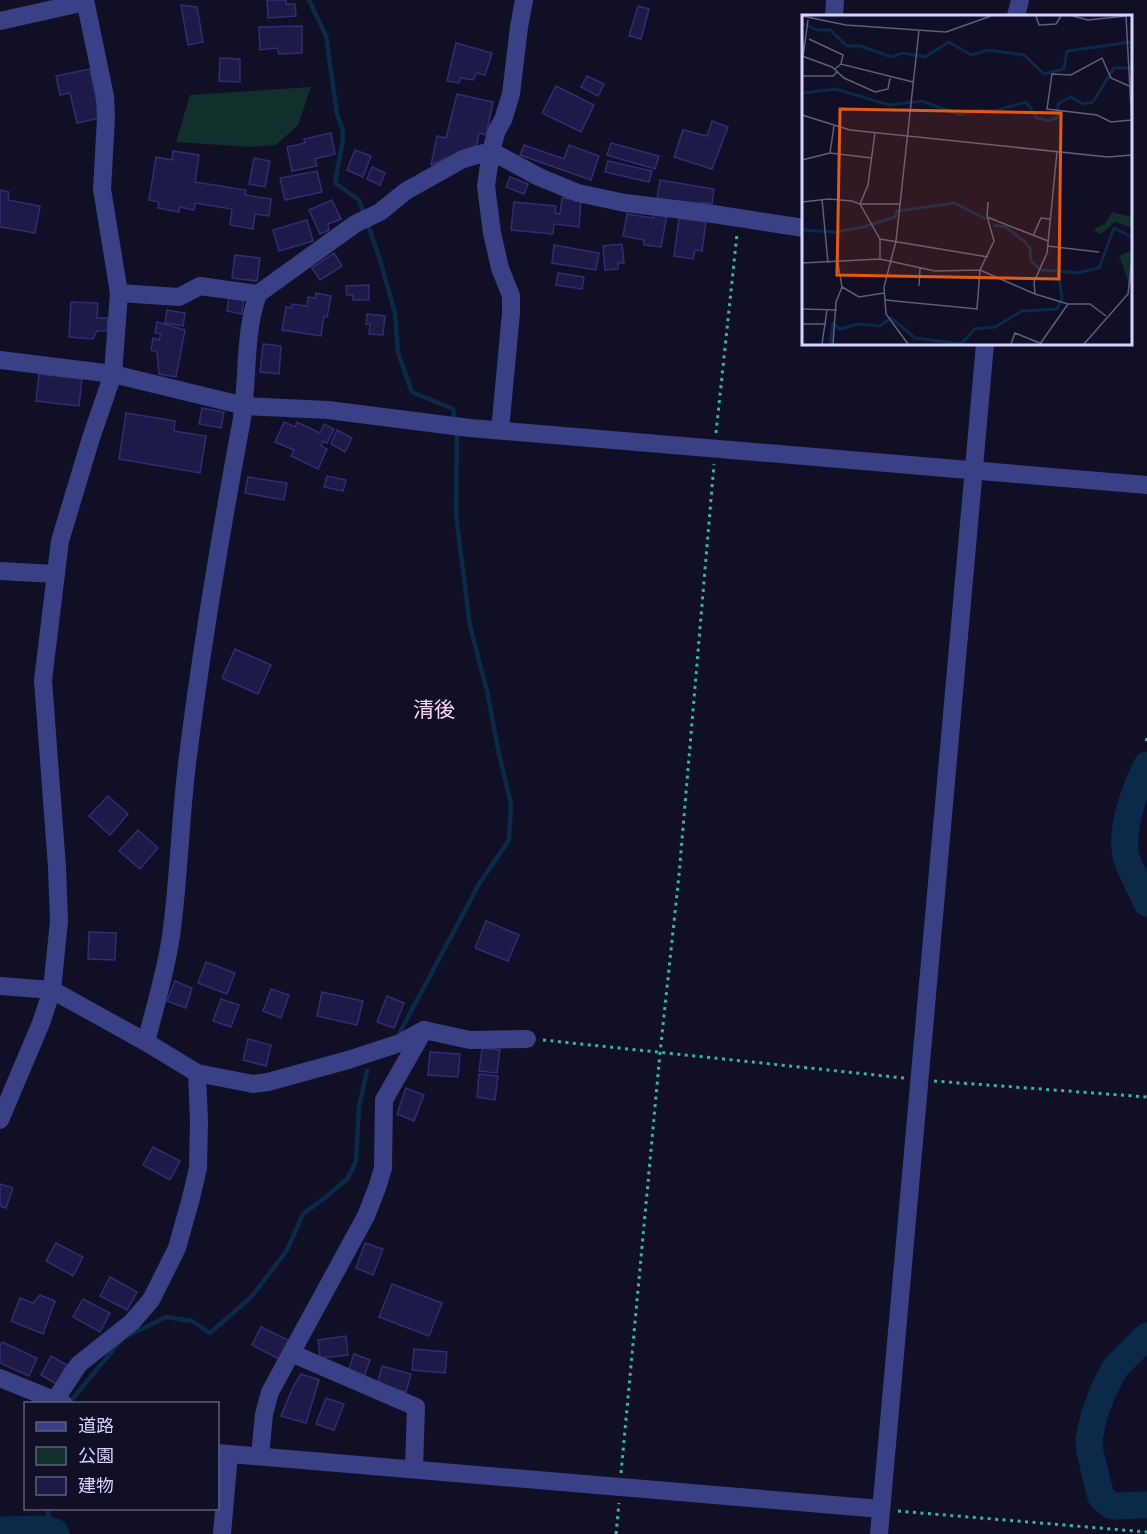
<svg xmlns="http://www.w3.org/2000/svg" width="1147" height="1534" font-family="Barlow,'Noto Sans JP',sans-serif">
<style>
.green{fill:#12302b}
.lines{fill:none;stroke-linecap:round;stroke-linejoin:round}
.stream{stroke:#0b2a49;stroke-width:4.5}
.river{stroke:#0b2a49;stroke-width:27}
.building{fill:#1e1a47;stroke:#312c74;stroke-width:1.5}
.path{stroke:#2dba9f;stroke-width:3;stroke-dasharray:3 4.5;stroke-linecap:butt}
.minor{stroke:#394086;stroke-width:18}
.labels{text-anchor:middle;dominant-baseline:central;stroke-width:4.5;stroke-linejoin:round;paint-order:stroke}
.quarter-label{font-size:21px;fill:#ffd6f5;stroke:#100f26}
.inset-river{fill:none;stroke:#0b2a49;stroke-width:3}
.inset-road{fill:none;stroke:#5e5e7d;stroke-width:1.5}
.view{fill:#e8590c;fill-opacity:0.15;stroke:#e8590c;stroke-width:3}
.inset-edge{fill:none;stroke:#d4d5ff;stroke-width:3}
</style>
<rect width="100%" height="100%" fill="#100f26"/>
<polygon class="green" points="311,87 298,125 276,145 251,147 176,142 190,95"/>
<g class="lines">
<g class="stream">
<polyline points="309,0 326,36 337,114 343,131 343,139 335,183 359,200 364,214"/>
<polyline points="367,222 380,260 395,313 398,353 412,392 453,409 455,422"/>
<polyline points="400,1032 479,884 509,840 511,804 499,754 487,691 470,626 456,515 457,430"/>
<polyline points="69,1403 123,1338 166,1317 192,1321 210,1333 250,1298 263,1282 287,1250 303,1214 326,1197 348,1178 356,1161 359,1106 367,1071"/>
<polyline points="48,1508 48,1514 55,1532"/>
</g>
<g class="river">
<path d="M1147 765C1135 789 1120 829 1126 856 1129 868 1141 890 1147 903"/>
<polyline points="1147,1336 1115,1368 1103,1391 1094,1416 1089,1439 1090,1452 1101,1497 1112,1506 1147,1505"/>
<polyline points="0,1530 44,1529 55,1532 56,1534"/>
</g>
</g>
<g class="building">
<polygon points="267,0 286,0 286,4 295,4 296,16 268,18"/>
<polygon points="181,5 197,7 203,42 188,45"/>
<polygon points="638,6 649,9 641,39 629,36"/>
<polygon points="302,26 302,53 279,54 277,48 260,50 259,27"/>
<polygon points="456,43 492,53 485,75 477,73 473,80 461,78 459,83 447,81"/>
<polygon points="220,58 240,59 240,82 219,81"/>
<polygon points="90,69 100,118 77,123 70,93 60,95 56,76"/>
<polygon points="587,76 604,84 598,96 581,87"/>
<polygon points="556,86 594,105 581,132 542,113"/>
<polygon points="457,94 493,102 486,135 479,133 477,145 431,165 437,136 446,138"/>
<polygon points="712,121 728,127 712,169 674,157 683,130 707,136"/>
<polygon points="331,133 335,154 315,159 317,166 292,171 287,147 305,143 304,139"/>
<polygon points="611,143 659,156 655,169 607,155"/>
<polygon points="524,145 564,159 569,145 599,156 591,180 520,155"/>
<polygon points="355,150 371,156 363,177 347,170"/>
<polygon points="173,151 199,155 195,182 246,190 245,195 271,199 269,216 255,214 253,229 230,225 232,209 195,203 194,210 180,207 179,212 158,208 159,202 149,200 156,157 172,160"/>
<polygon points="254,158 270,161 265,187 249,184"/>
<polygon points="608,161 652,171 649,182 605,172"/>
<polygon points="372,167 385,173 380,185 367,179"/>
<polygon points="317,171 322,192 285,200 280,178"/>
<polygon points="510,177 528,184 524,194 506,187"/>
<polygon points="660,180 714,189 712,204 704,202 704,206 657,199"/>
<polygon points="0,190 9,192 8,200 40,206 35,233 0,227"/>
<polygon points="562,198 581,200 579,227 554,224 553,234 511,230 514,202 556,206 555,213 560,214"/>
<polygon points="332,200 341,219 328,224 329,230 320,234 309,210"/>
<polygon points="654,213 667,215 661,247 644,245 644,240 623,236 627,214 653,218"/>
<polygon points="679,218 706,222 702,251 695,250 693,259 674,256"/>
<polygon points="307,220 313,241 279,251 273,230"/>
<polygon points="622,244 624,263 618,263 618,269 605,270 603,246"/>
<polygon points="554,245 599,253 596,270 552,263"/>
<polygon points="334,253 342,266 320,280 312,268"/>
<polygon points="235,255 260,258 257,281 232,278"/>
<polygon points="558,273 584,277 582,289 556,285"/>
<polygon points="369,285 369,300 353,300 353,295 347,295 346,286"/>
<polygon points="316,293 331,296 327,317 324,316 321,336 282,330 286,307 291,308 292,304 307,306 308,297 315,298"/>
<polygon points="229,296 244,298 242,314 227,311"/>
<polygon points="71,302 98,303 97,318 108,318 107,331 97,331 93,339 69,337"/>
<polygon points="167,310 185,313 183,326 165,323"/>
<polygon points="367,314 385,316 383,335 369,334 370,324 366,324"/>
<polygon points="157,322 185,330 176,377 159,374 157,352 151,350 153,338 159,340 161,334 155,333"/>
<polygon points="263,344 281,346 279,374 260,372"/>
<polygon points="39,374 82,379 79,406 36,401"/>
<polygon points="202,408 224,412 221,428 199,424"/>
<polygon points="126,413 175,421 174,431 206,436 200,473 119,459"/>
<polygon points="284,422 295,427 297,422 320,433 324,424 334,429 327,443 323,441 321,446 327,449 318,469 291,456 294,450 275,442"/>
<polygon points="337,430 352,438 345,452 331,444"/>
<polygon points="327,476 346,480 343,491 324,487"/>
<polygon points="248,477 287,483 284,500 245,493"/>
<polygon points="235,649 271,665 258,694 222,678"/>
<polygon points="108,796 128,814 110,835 89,816"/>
<polygon points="138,830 158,848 140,869 119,851"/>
<polygon points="486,921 519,935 508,961 475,948"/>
<polygon points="89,932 116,933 115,960 88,959"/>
<polygon points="206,962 235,973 227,994 198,983"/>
<polygon points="175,981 192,988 186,1008 167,1001"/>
<polygon points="271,989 289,995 281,1018 263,1011"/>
<polygon points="322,992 363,1001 357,1025 317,1016"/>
<polygon points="387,996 404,1003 394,1028 377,1022"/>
<polygon points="221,999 239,1005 231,1027 213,1021"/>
<polygon points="248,1039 271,1045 266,1066 243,1060"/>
<polygon points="482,1048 500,1050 497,1073 479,1071"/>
<polygon points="430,1052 460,1054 458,1077 428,1075"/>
<polygon points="479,1074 498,1076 495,1100 477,1097"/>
<polygon points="406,1088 424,1095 414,1121 397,1114"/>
<polygon points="153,1147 180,1161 170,1180 143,1165"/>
<polygon points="0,1184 13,1188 6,1208 0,1206"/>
<polygon points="56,1243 83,1257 73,1276 46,1261"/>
<polygon points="365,1243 383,1249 373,1275 356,1268"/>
<polygon points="110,1277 137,1292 127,1310 100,1296"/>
<polygon points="392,1284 442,1303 429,1336 379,1317"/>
<polygon points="40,1295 55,1301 43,1334 11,1321 20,1298 33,1303"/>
<polygon points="83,1299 110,1313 100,1332 73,1317"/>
<polygon points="261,1327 290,1341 281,1360 252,1345"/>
<polygon points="346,1336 348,1355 320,1358 318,1340"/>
<polygon points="2,1342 37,1358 29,1376 0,1363 0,1346"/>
<polygon points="414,1349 447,1352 445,1373 412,1370"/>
<polygon points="354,1354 370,1360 364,1377 348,1371"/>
<polygon points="51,1356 67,1365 56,1384 41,1375"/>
<polygon points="382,1366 411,1374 406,1392 377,1385"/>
<polygon points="301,1374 319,1380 306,1423 281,1416 293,1387"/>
<polygon points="326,1398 344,1404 334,1430 316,1424"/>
</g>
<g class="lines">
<g class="path">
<polyline points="716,433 737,234"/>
<polyline points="1146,741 1147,738"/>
<polyline points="543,1040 904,1078"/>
<polyline points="934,1081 1147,1097"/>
<polyline points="621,1473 660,1053 679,875 714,464"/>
<polyline points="898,1511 1147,1532"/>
<polyline points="616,1534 619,1503"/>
</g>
<g class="minor">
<polyline points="834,16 835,0"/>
<polyline points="1016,16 1020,0"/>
<polyline points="0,21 85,2"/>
<polyline points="119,293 179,297 200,286 258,294"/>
<polyline points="0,360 113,374 245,406 328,410 470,428 1147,485"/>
<polyline points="500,430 511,313 511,296 500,268 492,233 486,186 491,151 539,177 578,193 625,203 700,212 804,228"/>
<polyline points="0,571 56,574"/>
<polyline points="0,986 52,990 146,1042 197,1073 253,1084 268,1082 348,1060 400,1043 424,1030 470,1040 527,1039"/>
<path d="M146 1042C155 1007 166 971 171 936 179 879 180 821 187 764 201 650 220 537 241 424 249 381 243 335 258 294L355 224 380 212 406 191 463 159 491 151 497 130 503 120 511 94 519 27 524 0"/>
<polyline points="0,1120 41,1023 52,990 59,921 57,867 43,680 60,541 91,438 113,374 119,293 102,189 106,118 105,96 85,0"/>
<polyline points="291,1353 416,1407 414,1469"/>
<polyline points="0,1378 64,1404"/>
<polyline points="55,1400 79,1364 132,1322 151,1300 177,1248 191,1198 198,1168 199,1121 197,1073"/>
<polyline points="218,1453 881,1509"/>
<polyline points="260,1456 264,1414 270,1392 366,1216 377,1188 383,1168 384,1100 424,1030"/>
<polyline points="222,1534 229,1454"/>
<polyline points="879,1534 985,344"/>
</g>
</g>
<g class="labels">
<g class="quarter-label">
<text x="434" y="708">清後</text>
</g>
</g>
<g transform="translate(802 15)">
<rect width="330" height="330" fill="#100f26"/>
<path d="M310 197 330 202V213L313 207 299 219 294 217 292 214 303 209ZM330 235V276L317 241Z" fill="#12302b"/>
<path class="inset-river" d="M0 8 15 15H28L45 31H59L89 42 101 38 123 42 147 27 169 40 186 35 222 40 242 59 262 54 265 36 330 27M0 78 34 74 87 90 120 86 158 100 174 95 192 96 224 87 235 103 247 106 255 103 256 89 269 82 281 89 291 87 312 53H330M191 210 204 212 223 227 228 233 229 246 239 255 256 256M0 215 33 217 62 212 93 202 95 196 152 188 184 204M28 329 31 309 38 314 56 309 78 311 89 303 113 323 159 329 173 314 193 312 220 296 255 294 260 283 256 256 275 258 297 253 312 213 330 222"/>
<path class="inset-road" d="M0 1 44 10 144 17 189 1M234 1 237 10 254 9 259 1M271 1 286 5 324 1 330 112M7 24 41 40 39 49M0 41 30 52 42 63 73 77 86 74 88 63M1 42 6 5M33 54 39 49 111 67M0 61H31L35 57M327 71 309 63 300 43 269 60 250 59 245 94 295 100 309 107 329 105M0 100 48 115 306 142 330 140M73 117 66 170 58 189H98M28 138 32 111M0 145 28 138 70 143M20 184 26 248M0 187 27 184 50 186 58 189 78 224 186 242M185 202 246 226M231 221 239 203 248 204M245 231 297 237M78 243V224M0 248 78 244 133 256 178 255 233 279 266 289H288L304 301M117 271 118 253M40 272 57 282 82 278M233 279 232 267 245 238 255 137M83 285 175 294 178 255 192 226 185 201 186 187M0 294 35 295M0 309H24M20 329 25 295M31 329 34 287 40 272 36 248M106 329 84 299 82 272 94 226 117 15M209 329 213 318 240 329M238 329 266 289M282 329 326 279 330 244"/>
<path class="view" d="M38 94 259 98 257 264 35 260Z"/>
<rect width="330" height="330" class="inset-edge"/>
</g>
<rect x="24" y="1402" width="195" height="108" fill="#100f26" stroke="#5e5e7d" stroke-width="1.5"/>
<rect x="36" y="1422" width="30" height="9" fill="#394086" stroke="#5e5e7d" stroke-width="1.5"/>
<text x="78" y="1432" font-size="18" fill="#d4d5ff">道路</text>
<rect x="36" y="1447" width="30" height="18" fill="#12302b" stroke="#5e5e7d" stroke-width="1.5"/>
<text x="78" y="1462" font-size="18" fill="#d4d5ff">公園</text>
<rect x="36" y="1477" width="30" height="18" fill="#1e1a47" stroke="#5e5e7d" stroke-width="1.5"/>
<text x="78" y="1492" font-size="18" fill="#d4d5ff">建物</text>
</svg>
